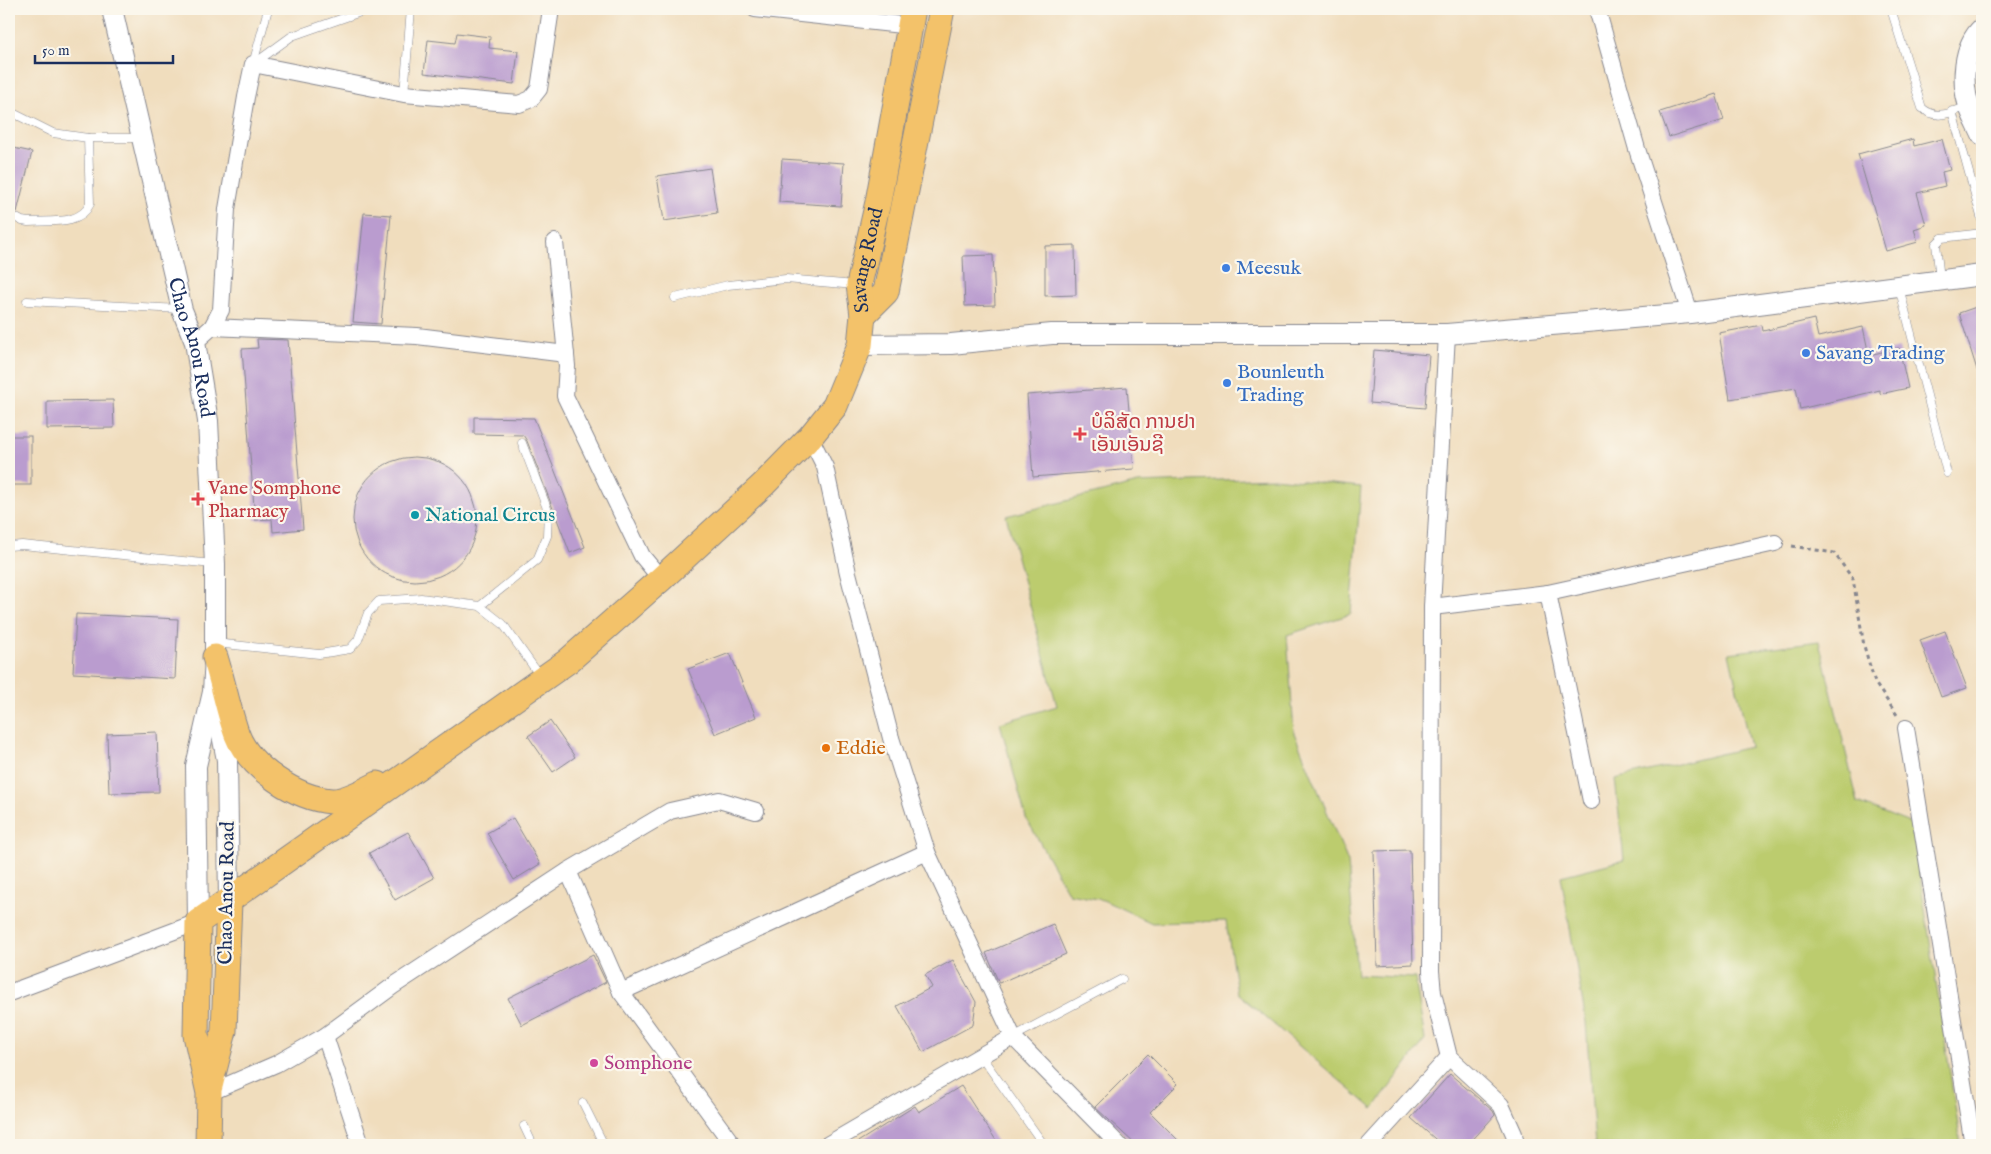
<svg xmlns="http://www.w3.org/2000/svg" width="1991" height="1154" font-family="'IM FELL English','Noto Sans Lao',serif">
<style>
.green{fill:#bccc6e;stroke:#6c7e66}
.building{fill:#ba9ccf}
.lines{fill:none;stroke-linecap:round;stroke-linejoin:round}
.service-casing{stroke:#86868e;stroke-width:9}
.minor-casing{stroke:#86868e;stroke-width:18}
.tertiary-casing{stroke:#86868e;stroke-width:22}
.primary-casing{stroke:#86868e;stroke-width:27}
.path{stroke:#86868e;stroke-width:3;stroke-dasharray:4 4;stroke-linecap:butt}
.service{stroke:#fff;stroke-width:8}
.minor{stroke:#fff;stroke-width:16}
.tertiary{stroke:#fff;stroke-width:20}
.primary{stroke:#f3c26a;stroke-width:25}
.shop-dot{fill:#3f7fe0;stroke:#fbf7ec;stroke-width:2}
.health-dot{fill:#e0444e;stroke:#fbf7ec;stroke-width:2}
.culture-dot{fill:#0f9aa8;stroke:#fbf7ec;stroke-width:2}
.food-dot{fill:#e8710a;stroke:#fbf7ec;stroke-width:2}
.hotel-dot{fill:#d1479c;stroke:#fbf7ec;stroke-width:2}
.labels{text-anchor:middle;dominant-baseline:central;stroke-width:4.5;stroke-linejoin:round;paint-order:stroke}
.street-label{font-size:20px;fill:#1b2f5e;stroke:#fbf7ec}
.shop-label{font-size:20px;fill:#366cbe;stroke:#fbf7ec;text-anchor:start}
.health-label{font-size:20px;fill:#be3a42;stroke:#fbf7ec;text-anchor:start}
.culture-label{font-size:20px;fill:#0d838f;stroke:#fbf7ec;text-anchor:start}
.food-label{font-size:20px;fill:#c56008;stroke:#fbf7ec;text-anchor:start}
.hotel-label{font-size:20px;fill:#b23c85;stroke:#fbf7ec;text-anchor:start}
</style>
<rect width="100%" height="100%" fill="#fbf7ec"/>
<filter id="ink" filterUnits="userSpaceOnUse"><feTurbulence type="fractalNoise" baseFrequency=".02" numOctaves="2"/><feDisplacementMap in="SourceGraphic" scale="10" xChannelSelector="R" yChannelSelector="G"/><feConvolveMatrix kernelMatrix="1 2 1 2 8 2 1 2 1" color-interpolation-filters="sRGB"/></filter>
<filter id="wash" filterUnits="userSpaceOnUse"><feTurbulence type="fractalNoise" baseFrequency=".0096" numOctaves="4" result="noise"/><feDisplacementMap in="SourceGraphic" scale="20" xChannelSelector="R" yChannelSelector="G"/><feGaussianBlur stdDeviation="1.12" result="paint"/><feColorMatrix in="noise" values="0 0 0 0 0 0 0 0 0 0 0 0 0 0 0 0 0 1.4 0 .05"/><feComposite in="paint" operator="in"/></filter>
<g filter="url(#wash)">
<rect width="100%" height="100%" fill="#f0ddbd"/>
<g class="green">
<polygon points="1274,478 1361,487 1351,614 1287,635 1294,733 1348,862 1357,975 1415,978 1425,1040 1373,1109 1237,993 1226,921 1152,923 1103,900 1069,894 1026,818 1000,723 1057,706 1006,516 1138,483"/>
<polygon points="1819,641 1858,803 1912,824 1961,1145 1595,1145 1586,1022 1561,876 1624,860 1615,779 1750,747 1729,653"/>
</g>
<g id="blocks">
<g class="building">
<polygon points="457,33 490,37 489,48 518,51 514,84 424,73 428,40 455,43"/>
<polygon points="1716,94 1724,120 1669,137 1660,112"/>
<polygon points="1913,139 1914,146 1942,139 1950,170 1942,172 1945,186 1917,193 1926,225 1914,229 1918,242 1886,251 1858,154"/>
<polygon points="9,147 32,152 17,212 9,208"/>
<polygon points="782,159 844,163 841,206 779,202"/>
<polygon points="710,168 717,213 664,221 657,176"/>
<polygon points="364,213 391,215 381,324 353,322"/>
<polygon points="1075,245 1076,295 1045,296 1045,246"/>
<polygon points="993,255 995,305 965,306 963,256"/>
<polygon points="1982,305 1982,375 1979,376 1959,313"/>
<polygon points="1814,319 1818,337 1863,327 1869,355 1899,348 1908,388 1880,394 1880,390 1800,409 1796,388 1730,399 1719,333 1762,325 1763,331"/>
<polygon points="257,339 288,340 303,529 273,532 272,519 255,520 242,349 258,348"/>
<polygon points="1374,350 1429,355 1425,408 1370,403"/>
<polygon points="1127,387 1134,469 1033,477 1027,395"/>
<polygon points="113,400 114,428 47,429 47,401"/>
<polygon points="474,417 534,418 585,547 570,553 527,441 523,435 474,434"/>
<rect x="9" y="436" width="22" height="49"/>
<circle cx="415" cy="519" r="62"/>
<polygon points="76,614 178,619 175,679 73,673"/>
<polygon points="1945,631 1967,688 1941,697 1920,640"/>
<polygon points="730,653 756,717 715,734 688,669"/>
<polygon points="550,721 575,757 553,772 528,736"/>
<polygon points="157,732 159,792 109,793 107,734"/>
<polygon points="513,818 540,864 514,880 487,833"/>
<polygon points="408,832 434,878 395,900 369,853"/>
<polygon points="1410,850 1413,964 1377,966 1374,851"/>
<polygon points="1053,924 1066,954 999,983 986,953"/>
<polygon points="593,955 606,982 522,1025 508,998"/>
<polygon points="953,960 976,1002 973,1025 923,1052 897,1006 932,987 925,975"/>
<polygon points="1148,1054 1178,1084 1150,1112 1183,1145 1136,1145 1095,1107"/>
<polygon points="1450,1074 1493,1111 1495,1115 1468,1145 1442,1145 1411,1118"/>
<polygon points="961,1086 999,1145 853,1145 915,1106 919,1112"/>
</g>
</g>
</g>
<g filter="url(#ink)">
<use href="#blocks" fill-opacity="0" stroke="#86868e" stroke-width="1"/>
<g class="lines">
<g class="service-casing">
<g id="service">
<path d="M1891 9 1922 108C1938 121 1951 112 1968 106"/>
<polyline points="255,63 292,36 369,9"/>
<polyline points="253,64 268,9"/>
<polyline points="404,94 411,9"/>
<polyline points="9,111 53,133 88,138 141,138"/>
<polyline points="1952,111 1982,220"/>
<path d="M9 214 22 221 28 222C49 220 80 226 90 204L88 138"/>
<polyline points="1940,279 1936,244 1942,238 1982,233"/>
<polyline points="1899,287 1947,473"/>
<polyline points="675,298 728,285 786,279 855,285"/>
<polyline points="27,301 180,309"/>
<polyline points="9,546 22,545 213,564"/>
<polyline points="480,606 537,560 547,536 548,511 522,443"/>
<polyline points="215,643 319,654 350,649 358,640 368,613 379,601 421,598 480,606 503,624 540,676"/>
<polyline points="1013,1037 1122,979"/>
<polyline points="981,1056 1044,1145"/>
<polyline points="583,1103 604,1145"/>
<polyline points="524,1126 533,1145"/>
</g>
</g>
<g class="minor-casing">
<g id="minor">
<polyline points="755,9 911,26"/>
<polyline points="1597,9 1637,149 1690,313"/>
<polyline points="555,242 567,366 565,396 642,556 661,579"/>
<polyline points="212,327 417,336 566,354"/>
<polyline points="195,342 212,327 221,310 227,209 246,97 253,64 404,94 519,104 531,99 539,89 551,9"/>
<polyline points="810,437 825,467 848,573 891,738 927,852 1013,1037 1119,1145"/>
<polyline points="1548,593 1591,801"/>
<polyline points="1432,607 1548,593 1775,543"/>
<polyline points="1906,728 1973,1145"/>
<polyline points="568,871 621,992 733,1145"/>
<polyline points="621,992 927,852"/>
<polyline points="9,993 198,922"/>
<polyline points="325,1036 361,1145"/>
<polyline points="1449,1057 1501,1105 1514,1134 1516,1145"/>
<polyline points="209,1093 276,1064 325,1036 393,986 568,871 670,811 719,800 756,811"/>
<polyline points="827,1145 1013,1037"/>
<polyline points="1369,1145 1449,1057 1433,993 1431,971 1432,607 1447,334"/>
</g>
</g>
<g class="tertiary-casing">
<g id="tertiary">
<path id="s1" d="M112 9 182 310 195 342 208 421 215 564V657L213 692 196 766 198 922"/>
<path d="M1982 28C1963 46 1961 82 1969 106 1972 116 1978 126 1982 135"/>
<polyline points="860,345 951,344 1052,334 1447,334 1690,313 1982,275"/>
<polyline points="215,699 227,760 229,901"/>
</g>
</g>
<g class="primary-casing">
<g id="primary">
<polyline points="863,315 886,292 942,9"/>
<path d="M215 657C223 682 228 710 237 735 250 768 296 798 331 801 344 802 366 790 378 784"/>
<polyline points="210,1086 224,1031 229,901"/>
<path id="s2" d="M208 1145 209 1093 196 1035 198 922 568 661 661 579 763 485 810 437 835 406 860 345 863 315 859 285 878 202 913 9"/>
</g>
</g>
<polyline class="path" points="1792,546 1834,553 1853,579 1864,646 1875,683 1897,715"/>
<use href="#service" class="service"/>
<use href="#minor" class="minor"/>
<use href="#tertiary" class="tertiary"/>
<use href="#primary" class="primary"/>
</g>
</g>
<g class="shop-dot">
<circle cx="1226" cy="268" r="5"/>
<circle cx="1806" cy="353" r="5"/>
<circle cx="1227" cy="383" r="5"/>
</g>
<g class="health-dot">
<path d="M1077.5 426.5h5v5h5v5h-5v5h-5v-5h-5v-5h5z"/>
<path d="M195.5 491.5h5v5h5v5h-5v5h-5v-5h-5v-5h5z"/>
</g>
<circle class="culture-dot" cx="415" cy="515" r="5"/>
<circle class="food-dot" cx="826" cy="748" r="5"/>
<circle class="hotel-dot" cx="594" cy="1063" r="5"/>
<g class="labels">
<g class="street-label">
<text stroke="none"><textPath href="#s2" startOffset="1199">Savang Road</textPath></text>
<text stroke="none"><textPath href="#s1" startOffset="348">Chao Anou Road</textPath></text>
<text transform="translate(227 893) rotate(-89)">Chao Anou Road</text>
</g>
<g class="shop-label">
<text x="1236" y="268">Meesuk</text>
<text x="1816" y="353">Savang Trading</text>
<text x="1237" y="372">Bounleuth<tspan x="1237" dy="23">Trading</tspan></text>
</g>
<g class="health-label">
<text x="1091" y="422">ບໍລິສັດ ການຢາ<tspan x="1091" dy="23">ເອັນເອັນຊີ</tspan></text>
<text x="208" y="488">Vane Somphone<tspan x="208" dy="23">Pharmacy</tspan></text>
</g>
<g class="culture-label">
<text x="425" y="515">National Circus</text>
</g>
<g class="food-label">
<text x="836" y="748">Eddie</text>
</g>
<g class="hotel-label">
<text x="604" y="1063">Somphone</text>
</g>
</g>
<rect width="1991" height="1154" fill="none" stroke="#fbf7ec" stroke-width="30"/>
<path d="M35 55v8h138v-8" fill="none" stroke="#1b2f5e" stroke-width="2.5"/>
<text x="42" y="55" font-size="15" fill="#1b2f5e" stroke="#fbf7ec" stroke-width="4" paint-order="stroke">50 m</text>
</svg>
